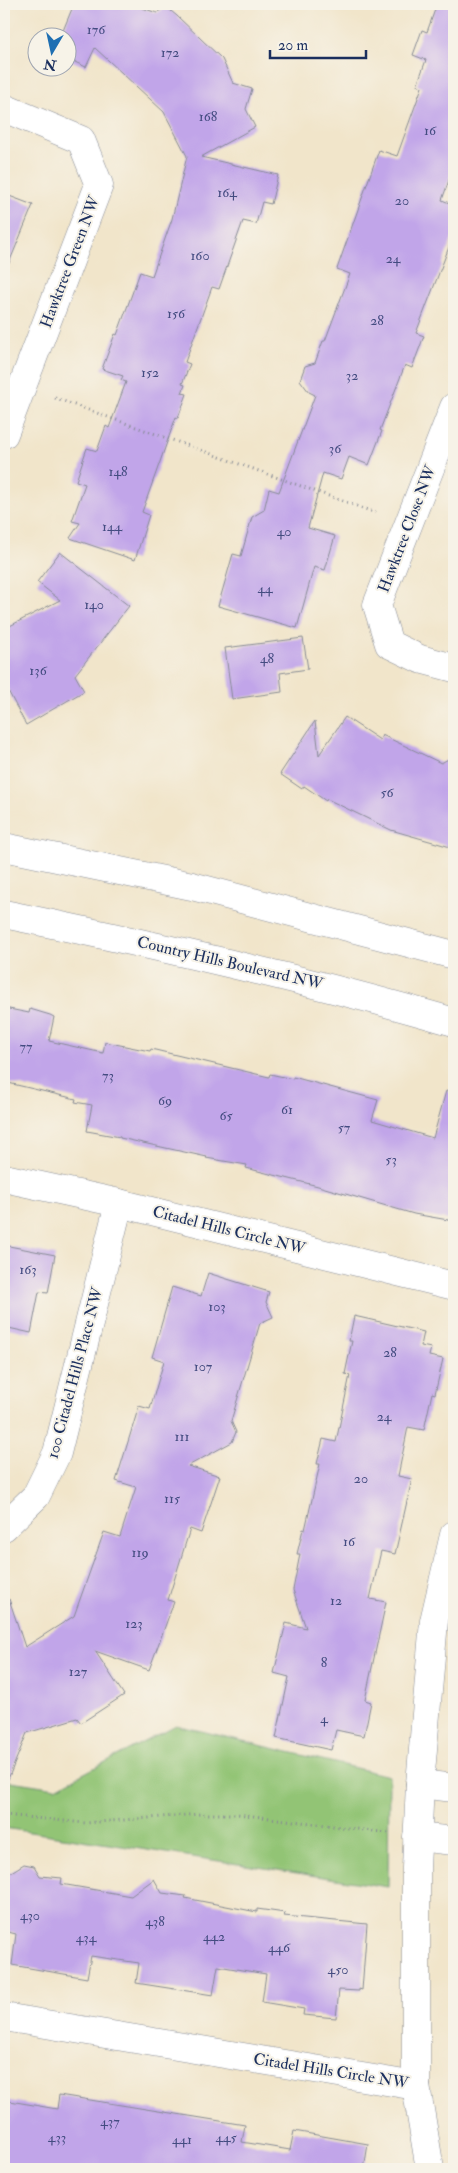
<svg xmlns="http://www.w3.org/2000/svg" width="458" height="2173" font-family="'IM FELL Double Pica',serif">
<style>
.green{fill:#92c474;stroke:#567a69}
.building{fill:#c1a5e9}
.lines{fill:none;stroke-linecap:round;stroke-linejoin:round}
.minor-casing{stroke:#868a94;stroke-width:29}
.major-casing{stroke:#868a94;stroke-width:29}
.path{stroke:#868a94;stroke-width:3;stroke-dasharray:1 4;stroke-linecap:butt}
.minor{stroke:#fff;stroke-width:28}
.major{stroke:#fff;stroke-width:28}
.labels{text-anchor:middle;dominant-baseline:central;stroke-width:4;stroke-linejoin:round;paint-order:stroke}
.number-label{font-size:14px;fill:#444c81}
.street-label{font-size:16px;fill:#1b2f5e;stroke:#f7f3e8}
</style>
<rect width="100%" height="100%" fill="#f7f3e8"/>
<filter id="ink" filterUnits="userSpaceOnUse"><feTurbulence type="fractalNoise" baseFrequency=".02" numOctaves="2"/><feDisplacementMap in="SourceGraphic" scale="10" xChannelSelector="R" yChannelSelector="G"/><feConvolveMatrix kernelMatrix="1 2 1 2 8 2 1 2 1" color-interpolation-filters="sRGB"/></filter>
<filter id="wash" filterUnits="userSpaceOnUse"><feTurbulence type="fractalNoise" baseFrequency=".0096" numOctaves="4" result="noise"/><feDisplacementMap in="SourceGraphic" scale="20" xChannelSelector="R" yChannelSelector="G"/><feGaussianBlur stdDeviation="1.12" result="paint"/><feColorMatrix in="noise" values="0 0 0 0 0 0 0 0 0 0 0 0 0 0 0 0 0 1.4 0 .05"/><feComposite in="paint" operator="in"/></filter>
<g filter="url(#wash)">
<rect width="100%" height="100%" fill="#f1e5ca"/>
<polygon class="green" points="176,1725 389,1776 388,1887 4,1828 4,1780 56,1788"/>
<g id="blocks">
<g class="building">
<polygon points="74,4 131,4 157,13 165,6 177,16 222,59 233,83 252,89 246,109 255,127 201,157 278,175 271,204 262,202 256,224 243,221 219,289 212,287 185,362 190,364 182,384 185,385 182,393 187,394 178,418 176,417 142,512 149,515 135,560 70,538 80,523 72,521 85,484 76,481 87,448 97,451 106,426 109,428 126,382 121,380 123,376 102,369 115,334 117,335 140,272 152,276 172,219 187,156 164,112 95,48 86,67 68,59 68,38 60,38"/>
<polygon points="437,4 454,4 454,166 442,200 454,205 454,234 416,333 424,336 412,368 405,365 380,430 382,431 369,465 349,457 341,479 323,473 308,528 335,536 325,570 314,567 297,628 218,606 233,554 241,556 252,517 264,510 269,489 279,492 315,395 309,392 300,380 305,366 315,363 323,341 325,341 350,274 337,269 379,150 397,156 422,87 417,85 426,60 413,55 422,30 427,32"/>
<polygon points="4,194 33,205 4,275"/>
<polygon points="60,552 129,606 75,675 84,691 26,725 4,683 4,629 60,600 37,582"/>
<polygon points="303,638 308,669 280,673 282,692 232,699 225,648"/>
<polygon points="345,717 380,740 382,735 441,763 454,756 454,848 391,830 327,799 326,801 304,786 302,789 280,774 315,721 319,755"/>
<polygon points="4,1008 29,1013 30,1009 50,1015 54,1017 49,1041 103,1053 105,1042 150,1051 151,1049 269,1077 270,1074 293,1079 293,1077 378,1100 372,1120 433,1138 446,1091 454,1092 454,1221 414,1214 318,1186 246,1168 247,1165 206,1158 207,1157 120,1138 120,1137 87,1131 92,1105 75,1102 76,1099 4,1082"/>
<polygon points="4,1245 55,1255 48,1293 39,1292 31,1333 4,1327"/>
<polygon points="208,1273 269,1292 266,1302 273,1317 260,1323 231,1421 236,1432 232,1442 188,1466 220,1476 201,1533 190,1529 168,1600 174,1602 149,1670 95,1651 124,1695 81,1723 77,1718 27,1733 4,1789 4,1600 9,1599 25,1647 74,1616 104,1532 120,1537 136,1487 116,1481 139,1406 150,1409 164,1361 152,1357 172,1287 201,1296"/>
<polygon points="354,1316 424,1332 421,1346 431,1348 429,1356 443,1359 435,1394 432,1393 424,1430 408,1427 398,1476 412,1479 403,1519 395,1554 381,1551 370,1599 386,1602 365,1700 371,1702 364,1736 336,1730 331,1750 276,1738 289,1677 274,1673 286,1623 306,1628 293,1590 300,1554 297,1554 303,1529 305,1530 320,1464 317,1464 323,1439 336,1442 350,1375 345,1374 352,1341 349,1341"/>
<polygon points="24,1864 34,1866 40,1876 62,1878 61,1884 131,1896 154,1879 162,1893 186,1896 185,1898 257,1912 257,1909 285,1913 284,1916 367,1924 362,1990 359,1989 359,1991 339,1990 336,2018 303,2015 304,2009 262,2002 266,1974 218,1966 213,1995 136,1983 139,1963 91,1956 87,1978 12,1965 16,1934 4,1931 4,1902 8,1874"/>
<polygon points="59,2095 245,2125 242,2142 290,2150 294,2131 368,2144 364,2169 4,2169 4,2100 57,2109"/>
</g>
</g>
</g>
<g filter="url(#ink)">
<use href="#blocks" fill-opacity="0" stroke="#868a94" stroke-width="1"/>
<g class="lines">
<g class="minor-casing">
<g id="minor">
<polyline points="4,108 81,140 99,185 4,434"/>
<polyline points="454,407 377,605 389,644 420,659 454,668"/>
<polyline points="4,1178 119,1203 454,1286"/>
<polyline points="4,1527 36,1496 57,1453 119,1203"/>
<polyline points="420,1784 454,1788"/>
<polyline points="417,1837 454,1841"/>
<polyline points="4,2017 416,2086 416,1868 420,1784 434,1621 454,1535"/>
<polyline points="416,2086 430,2169"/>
</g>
</g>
<g class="major-casing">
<g id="major">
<polyline points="4,847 192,886 454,955"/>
<path d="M4 914C155 945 306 979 454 1022"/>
</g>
</g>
<g class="path">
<polyline points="55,398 379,514"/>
<polyline points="4,1815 85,1823 200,1814 238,1814 389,1833"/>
</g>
<use href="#minor" class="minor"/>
<use href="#major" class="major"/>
</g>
</g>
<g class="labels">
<g class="number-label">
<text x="96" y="29">176</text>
<text x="170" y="52">172</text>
<text x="208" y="116">168</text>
<text x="430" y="130">16</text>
<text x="227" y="192">164</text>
<text x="402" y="200">20</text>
<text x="200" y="255">160</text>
<text x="393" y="258">24</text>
<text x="176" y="313">156</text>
<text x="377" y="320">28</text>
<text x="150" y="372">152</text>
<text x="352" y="375">32</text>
<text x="335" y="448">36</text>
<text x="118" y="471">148</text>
<text x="112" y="526">144</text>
<text x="284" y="531">40</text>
<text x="265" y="588">44</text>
<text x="94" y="604">140</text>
<text x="267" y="658">48</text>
<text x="38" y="670">136</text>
<text x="387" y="792">56</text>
<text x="26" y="1046">77</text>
<text x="108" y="1075">73</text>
<text x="165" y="1100">69</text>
<text x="287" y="1109">61</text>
<text x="226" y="1115">65</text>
<text x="344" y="1127">57</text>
<text x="391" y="1159">53</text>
<text x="28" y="1269">163</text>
<text x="217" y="1306">103</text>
<text x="390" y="1352">28</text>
<text x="203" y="1366">107</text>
<text x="384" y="1416">24</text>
<text x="182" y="1436">111</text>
<text x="361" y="1478">20</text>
<text x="172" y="1498">115</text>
<text x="349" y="1541">16</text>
<text x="140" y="1552">119</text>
<text x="336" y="1600">12</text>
<text x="134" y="1623">123</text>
<text x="324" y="1662">8</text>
<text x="78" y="1671">127</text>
<text x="324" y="1718">4</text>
<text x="30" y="1915">430</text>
<text x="155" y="1921">438</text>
<text x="214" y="1936">442</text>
<text x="86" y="1937">434</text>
<text x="279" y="1947">446</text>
<text x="338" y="1969">450</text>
<text x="110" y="2121">437</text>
<text x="57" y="2137">433</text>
<text x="226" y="2137">445</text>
<text x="182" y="2139">441</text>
</g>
<g class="street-label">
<text transform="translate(70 262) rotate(-69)">Hawktree Green NW</text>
<text transform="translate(407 529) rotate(-69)">Hawktree Close NW</text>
<text transform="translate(230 963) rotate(13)">Country Hills Boulevard NW</text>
<text transform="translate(229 1230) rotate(14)">Citadel Hills Circle NW</text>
<text transform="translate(75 1373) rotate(-75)">100 Citadel Hills Place NW</text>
<text transform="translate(331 2071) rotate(9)">Citadel Hills Circle NW</text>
</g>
</g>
<rect width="458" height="2173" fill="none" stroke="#f7f3e8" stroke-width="20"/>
<g transform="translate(52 52) rotate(189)"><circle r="24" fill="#f7f3e8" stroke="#9fa5b1"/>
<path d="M0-4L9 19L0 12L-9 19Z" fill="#1f6fb2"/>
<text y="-8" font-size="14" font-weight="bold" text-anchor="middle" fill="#1b2f5e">N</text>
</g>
<path d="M270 50v8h96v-8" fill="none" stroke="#1b2f5e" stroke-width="2.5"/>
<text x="278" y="50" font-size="15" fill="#1b2f5e" stroke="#f7f3e8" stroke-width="4" paint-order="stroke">20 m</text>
</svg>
